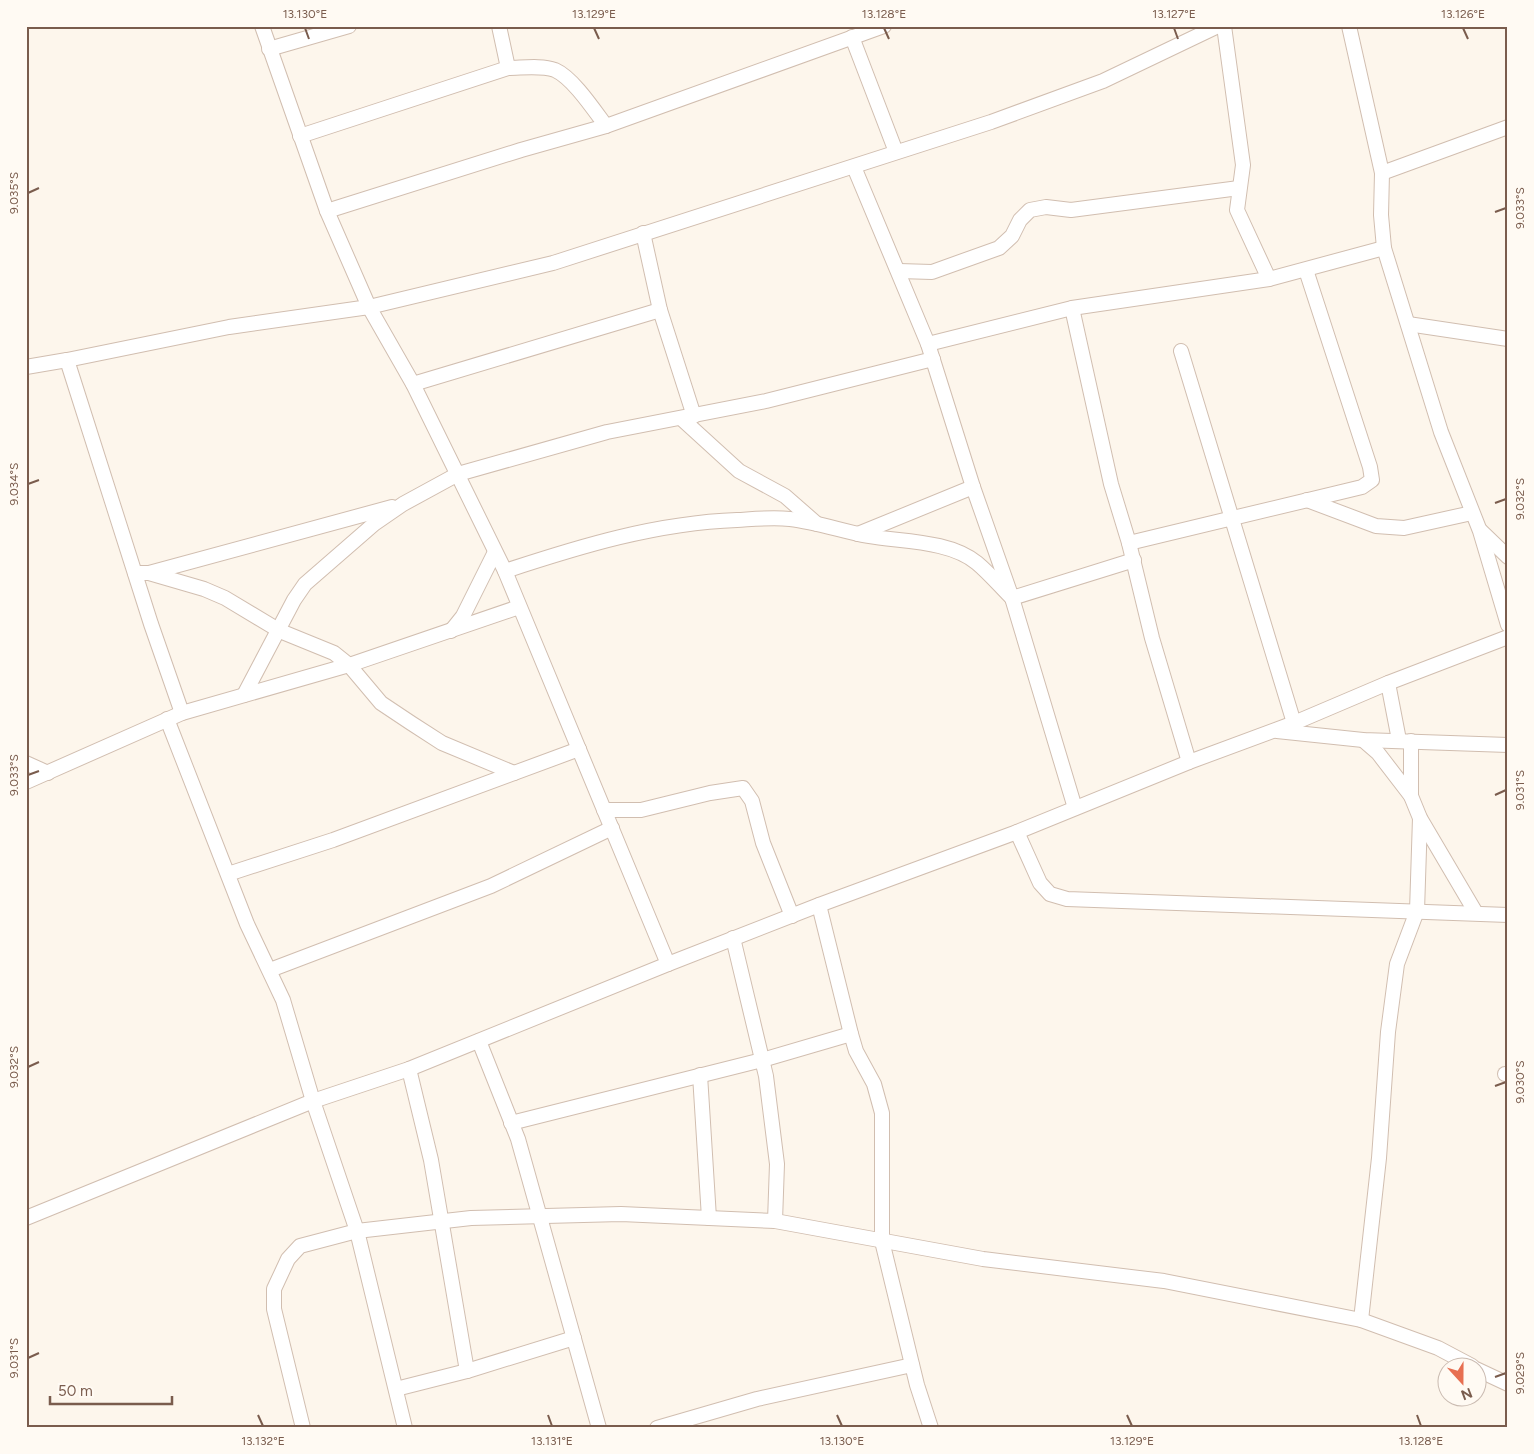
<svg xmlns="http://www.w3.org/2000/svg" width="1534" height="1454" font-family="Figtree,sans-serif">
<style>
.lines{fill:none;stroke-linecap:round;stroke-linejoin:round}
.minor-casing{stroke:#d1beb0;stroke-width:16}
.minor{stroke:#fff;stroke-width:14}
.ticks{fill:none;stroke:#7a5c4d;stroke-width:2}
.neatline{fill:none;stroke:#7a5c4d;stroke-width:2}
.ticks-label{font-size:12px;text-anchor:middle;fill:#7a5c4d}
</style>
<rect width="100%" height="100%" fill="#fdf6ec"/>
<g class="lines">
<g class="minor-casing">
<g id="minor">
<polyline points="262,26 327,211 369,307 413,384 505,571 668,964"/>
<polyline points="499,26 508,68"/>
<polyline points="1224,26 1243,165 1237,210 1269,279 1384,248"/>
<polyline points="1349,26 1382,173 1381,215 1384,248 1441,432 1480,531 1508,625"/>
<polyline points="852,37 896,152"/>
<polyline points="269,49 349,26"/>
<path d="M300 136 508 68C522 68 541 65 555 70 573 78 594 110 606 126"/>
<polyline points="854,167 928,344 973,487 1012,598 1075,808"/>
<polyline points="1382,173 1508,127"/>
<polyline points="327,211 521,150 606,126 884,26"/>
<polyline points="643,233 660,310 694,416"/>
<polyline points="899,271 932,272 999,248 1012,236 1020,220 1030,210 1046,207 1071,210 1239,188"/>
<polyline points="1072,308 1111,484 1129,543 1152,638 1189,762"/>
<polyline points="1408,324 1508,339"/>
<polyline points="928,344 1072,308 1269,279"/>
<polyline points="1181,351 1294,723"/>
<polyline points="67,360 151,624 182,713"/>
<polyline points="26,367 67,360 229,327 369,307 553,263 991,122 1103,81 1218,26"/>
<polyline points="413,384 660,310"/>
<polyline points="682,419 739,471 785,496 817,524"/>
<polyline points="1307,500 1376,526 1404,528 1472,513"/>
<polyline points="1481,531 1508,557"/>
<polyline points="858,534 973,487"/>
<polyline points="1129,543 1362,487 1372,480 1370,467 1306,270"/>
<path d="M505 571C581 546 656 523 737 520 754 519 772 517 790 519 816 522 842 531 868 536 901 542 949 540 977 563 989 573 1000 586 1012 598L1134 560"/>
<polyline points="135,573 149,573 204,589 225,598 280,631 334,653 349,665 381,703 411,723 442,743 514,773"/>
<polyline points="149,573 392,507"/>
<polyline points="451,631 463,616 495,552"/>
<polyline points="1388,683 1399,740"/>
<polyline points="244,695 294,600 305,584 374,524 403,504 458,474 607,432 766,401 933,359"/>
<polyline points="167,719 247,924 283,1000 313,1101 357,1231 405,1428"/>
<polyline points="1277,731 1363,740 1508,745"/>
<polyline points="1363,740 1378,753 1411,796 1420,818 1476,913"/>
<polyline points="26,763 48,773"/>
<polyline points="26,782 182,713 349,665 519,607"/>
<polyline points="1411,796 1411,741"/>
<polyline points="604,810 641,810 710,793 743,788 752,801 763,843 792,916"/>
<polyline points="1017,832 1040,883 1050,894 1067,899 1508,915"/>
<polyline points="228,874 333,840 579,749"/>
<polyline points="819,905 851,1034 856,1051 874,1084 882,1113 882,1241 917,1385 931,1428"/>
<polyline points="733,938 766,1076 777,1164 775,1221"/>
<polyline points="270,970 491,886 612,828"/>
<polyline points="479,1041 518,1139 599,1428"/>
<polyline points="409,1069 431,1160 467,1371"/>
<polyline points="1505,1074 1508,1074"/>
<polyline points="700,1075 709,1218"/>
<polyline points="511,1123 762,1060 851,1034"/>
<polyline points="26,1218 313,1101 409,1069 668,964 819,905 1017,832 1189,762 1294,723 1388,683 1508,637"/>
<polyline points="1361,1320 1379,1158 1388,1032 1397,964 1417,911 1420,818"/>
<polyline points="1476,1369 1508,1384"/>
<polyline points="396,1389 467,1371 574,1338"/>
<polyline points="303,1428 274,1309 274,1289 288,1259 300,1246 357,1231 471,1218 621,1214 775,1221 983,1259 1164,1281 1361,1320 1438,1348 1472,1366"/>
<polyline points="657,1428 757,1399 912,1365"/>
</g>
</g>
<use href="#minor" class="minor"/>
</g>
<path class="ticks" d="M305 28 309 39M594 28 599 39M884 28 889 39M1174 28 1178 39M1463 28 1468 39M28 193 39 188M1495 212 1506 208M28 484 39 480M1495 503 1506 499M28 775 39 771M1495 795 1506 790M28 1067 39 1062M1495 1086 1506 1082M28 1358 39 1353M1495 1377 1506 1373M258 1415 263 1426M548 1415 552 1426M837 1415 842 1426M1127 1415 1132 1426M1417 1415 1421 1426"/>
<rect width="1534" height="1454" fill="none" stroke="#fffaf3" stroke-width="55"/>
<g transform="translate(1462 1382) rotate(159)"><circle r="24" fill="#fffaf3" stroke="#cabbb1"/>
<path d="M0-4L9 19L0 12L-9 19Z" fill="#e76f51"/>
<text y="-8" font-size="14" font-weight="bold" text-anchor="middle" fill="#7a5c4d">N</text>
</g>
<path d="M50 1396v8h122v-8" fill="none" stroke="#7a5c4d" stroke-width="2.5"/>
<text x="58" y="1396" font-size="15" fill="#7a5c4d" stroke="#fffaf3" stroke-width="4" paint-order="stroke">50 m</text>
<rect x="28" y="28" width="1478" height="1398" class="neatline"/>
<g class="ticks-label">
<text x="305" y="18">13.130°E</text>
<text x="594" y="18">13.129°E</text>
<text x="884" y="18">13.128°E</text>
<text x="1174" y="18">13.127°E</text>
<text x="1463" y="18">13.126°E</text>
<text transform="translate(14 193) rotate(-90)" y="4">9.035°S</text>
<text transform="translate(1520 208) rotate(-90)" y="4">9.033°S</text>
<text transform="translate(14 484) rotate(-90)" y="4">9.034°S</text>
<text transform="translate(1520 499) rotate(-90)" y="4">9.032°S</text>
<text transform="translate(14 775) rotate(-90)" y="4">9.033°S</text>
<text transform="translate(1520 790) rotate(-90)" y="4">9.031°S</text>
<text transform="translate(14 1067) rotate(-90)" y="4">9.032°S</text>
<text transform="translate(1520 1082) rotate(-90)" y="4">9.030°S</text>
<text transform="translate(14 1358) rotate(-90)" y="4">9.031°S</text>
<text transform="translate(1520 1373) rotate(-90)" y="4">9.029°S</text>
<text x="263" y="1445">13.132°E</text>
<text x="552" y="1445">13.131°E</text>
<text x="842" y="1445">13.130°E</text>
<text x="1132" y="1445">13.129°E</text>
<text x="1421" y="1445">13.128°E</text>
</g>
</svg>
